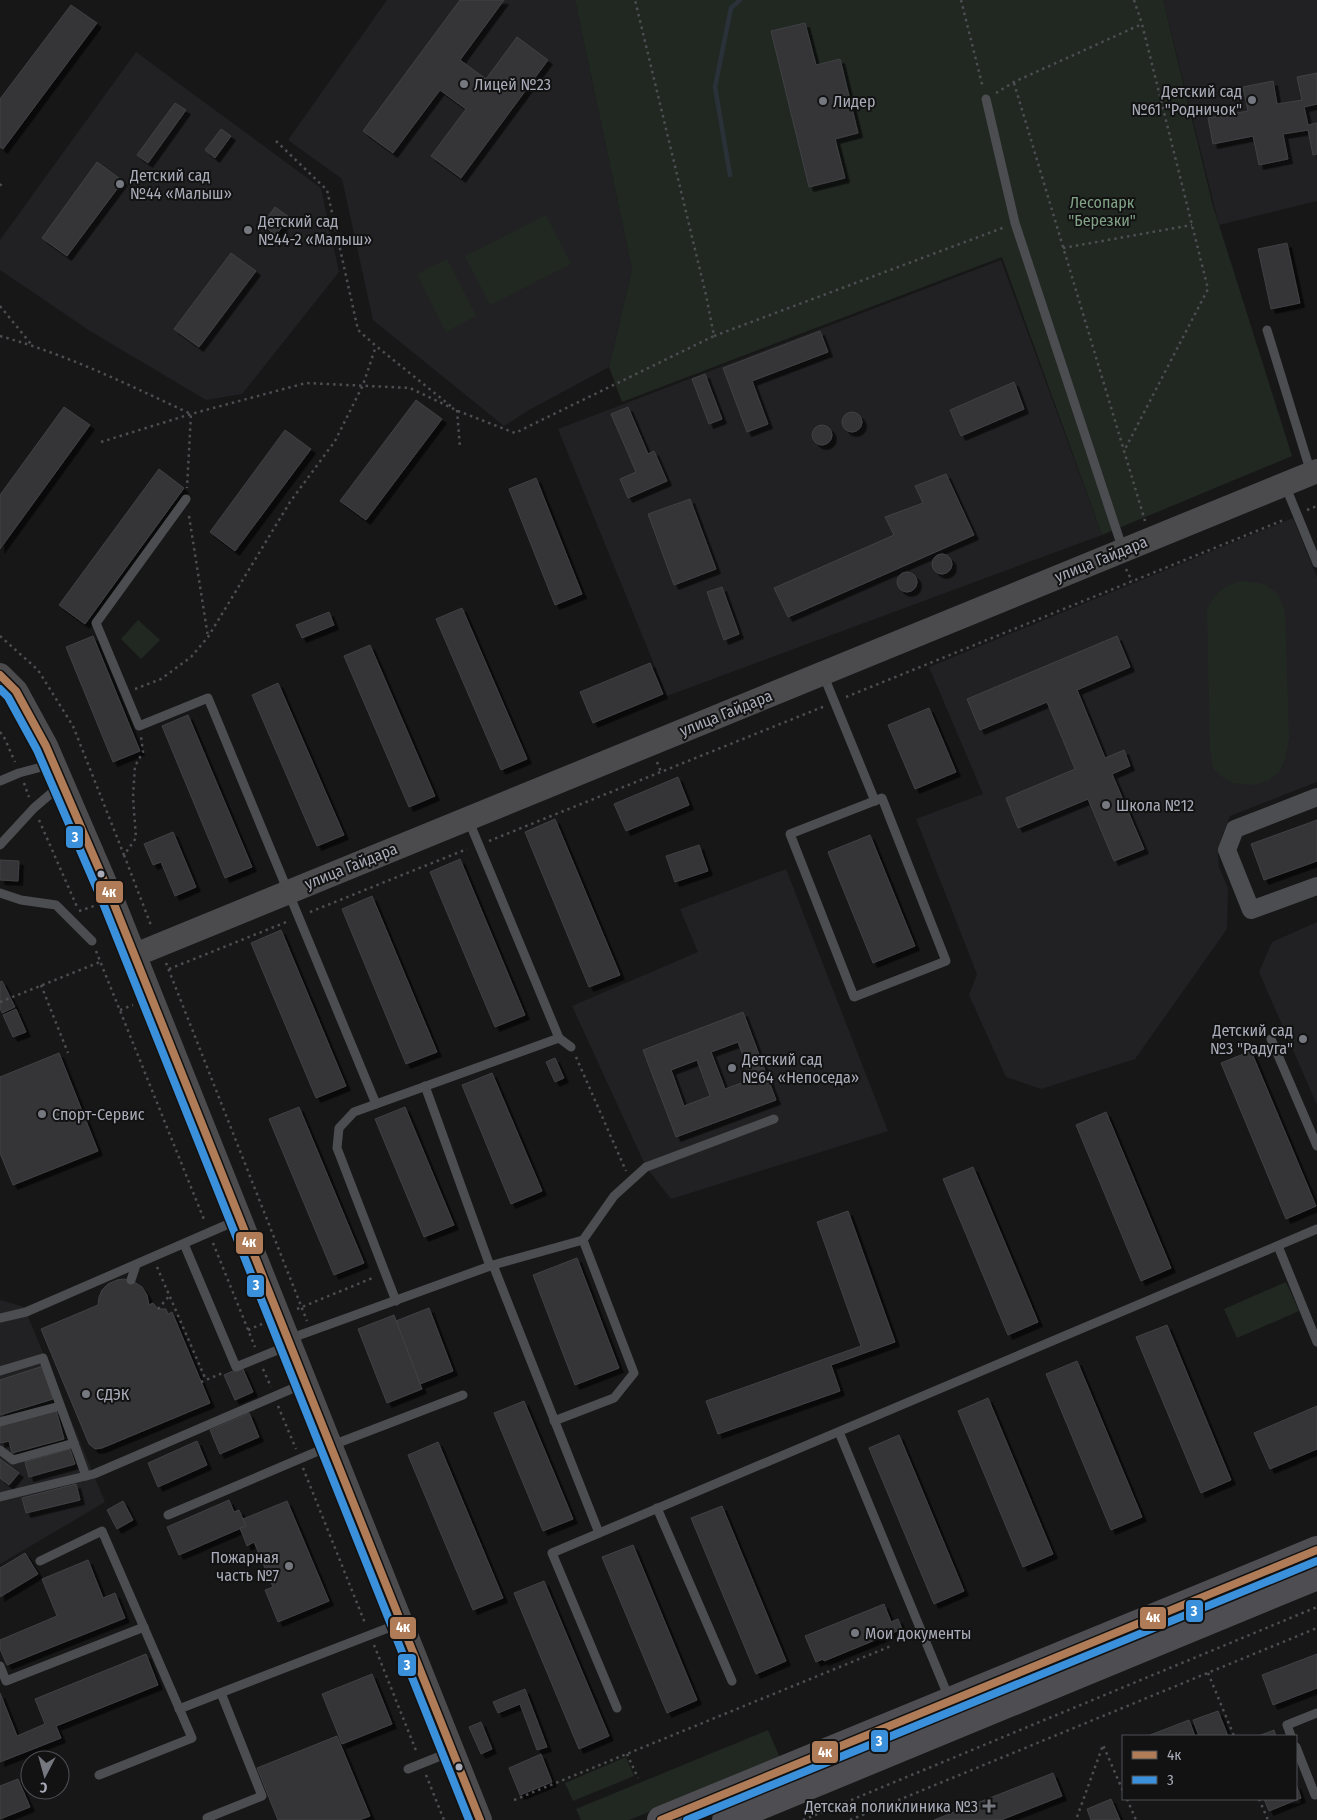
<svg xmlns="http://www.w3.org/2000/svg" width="1317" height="1820" font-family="'Fira Sans Condensed',sans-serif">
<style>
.built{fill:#212123}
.green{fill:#212822}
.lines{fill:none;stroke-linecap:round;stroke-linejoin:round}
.stream{stroke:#2b3139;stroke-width:4.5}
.building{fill:#353537;stroke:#404144;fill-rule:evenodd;filter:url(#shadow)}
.path{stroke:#4d4e52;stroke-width:2.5;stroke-dasharray:2.5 4;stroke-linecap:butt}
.lane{stroke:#4c4d50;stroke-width:9}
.street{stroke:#4c4d50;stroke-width:18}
.secondary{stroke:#4b4b4e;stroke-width:24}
.primary{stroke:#4e4e52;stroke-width:28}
.bus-1-casing{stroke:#121213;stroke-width:11}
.bus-2-casing{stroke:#121213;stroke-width:11}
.bus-1{stroke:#b07c57;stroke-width:8}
.bus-2{stroke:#3a90db;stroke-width:8}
.poi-dot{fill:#767880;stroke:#121213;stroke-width:2}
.bus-dot{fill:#a9acb8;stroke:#121213;stroke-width:2}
.labels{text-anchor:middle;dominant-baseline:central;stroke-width:4;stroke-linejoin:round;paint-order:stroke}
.poi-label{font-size:16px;fill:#a9acb8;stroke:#121213;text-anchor:start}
.park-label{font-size:16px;fill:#81a286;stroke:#121213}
.street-label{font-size:16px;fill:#a9acb8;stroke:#121213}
.line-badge{stroke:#121213;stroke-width:2}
.badge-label{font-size:14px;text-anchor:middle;font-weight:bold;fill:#fff}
</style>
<defs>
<filter id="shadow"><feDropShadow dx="4.5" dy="4.5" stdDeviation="0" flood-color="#0009"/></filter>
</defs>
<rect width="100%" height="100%" fill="#171718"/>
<g class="built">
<polygon points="387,0 575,0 632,269 609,367 529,410 504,426 373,320 342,179 288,140"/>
<polygon points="1163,0 1317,0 1317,201 1219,225"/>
<polygon points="136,52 321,188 339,272 242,394 206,400 90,331 0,270 0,240"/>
<polygon points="1001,260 1102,535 667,696 558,429"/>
<polygon points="1293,518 1317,577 1317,782 1230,816 1222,836 1218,854 1219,867 1228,888 1227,929 1135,1059 1041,1089 1006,1077 969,995 977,974 916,819 983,794 929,667"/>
<polygon points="786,869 888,1131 671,1199 646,1167 572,1006 698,952 680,909"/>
<polygon points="1317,922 1317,1105 1259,972 1272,942"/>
<polygon points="0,1300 24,1307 105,1502 0,1564"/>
</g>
<g class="green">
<polygon points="575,0 1163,0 1213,206 1292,456 1102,535 1002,257 622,402 609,367 632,269"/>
<polygon points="546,215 571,264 490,305 465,256"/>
<polygon points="447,259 476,316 446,332 417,274"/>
<path d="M1244 581 1264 584 1277 593 1285 610 1289 739 1285 759 1280 771 1268 781 1253 785 1232 783 1221 776 1213 768 1210 749 1207 610C1215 592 1225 584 1244 581Z"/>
<polygon points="138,620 160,640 141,659 121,639"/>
<polygon points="1286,1282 1299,1311 1237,1338 1224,1309"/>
<polygon points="768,1730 780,1758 629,1820 581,1820 576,1809"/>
<polygon points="626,1757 634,1776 573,1801 565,1783"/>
</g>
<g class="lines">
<polyline class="stream" points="730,175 715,87 731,8 740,0"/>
</g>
<g class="building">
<polygon points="460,0 504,0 460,60 486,79 517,37 548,60 461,178 431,156 466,109 440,90 393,153 363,131"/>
<polygon points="71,5 97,23 3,149 0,147 0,99"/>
<polygon points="805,23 816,65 840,59 858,133 835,139 845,178 809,187 771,31"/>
<polygon points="1317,73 1317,104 1304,107 1308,125 1317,123 1317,154 1313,155 1308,130 1283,134 1288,159 1259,165 1253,136 1213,144 1208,118 1248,111 1243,87 1273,81 1277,104 1302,100 1297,77"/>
<polygon points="175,103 186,110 148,163 137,155"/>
<polygon points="221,129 231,136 215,158 205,150"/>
<polygon points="97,162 123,181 67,256 42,238"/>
<polygon points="275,207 289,217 276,235 262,225"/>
<polygon points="1287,243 1300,303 1271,309 1258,249"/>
<polygon points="231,253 256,271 199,347 174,329"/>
<polygon points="820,331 828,352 752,381 768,424 747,432 723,368"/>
<polygon points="705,374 722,419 709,424 692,379"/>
<polygon points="1014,382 1024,409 961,436 950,410"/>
<polygon points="416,400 442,419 366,520 340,501"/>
<polygon points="64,407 90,425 0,549 0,495"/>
<polygon points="628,407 648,454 654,451 667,481 628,498 620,479 636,472 611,414"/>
<circle cx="852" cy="422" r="10"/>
<circle cx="822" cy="435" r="10"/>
<polygon points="285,430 311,449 235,551 210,532"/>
<polygon points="159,469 184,488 85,624 59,605"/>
<polygon points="946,474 974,535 788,617 774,588 894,535 885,517 923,503 915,486"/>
<polygon points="536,478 582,594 555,605 509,489"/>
<polygon points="690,499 716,569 674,585 648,514"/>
<circle cx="942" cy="564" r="10"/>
<circle cx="907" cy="582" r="10"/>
<polygon points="722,587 739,634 724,640 707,592"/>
<polygon points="462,608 527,759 501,770 436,619"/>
<polygon points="329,612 334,625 302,638 296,625"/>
<polygon points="93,636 140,751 113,762 66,647"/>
<polygon points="1117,636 1130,667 1077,690 1105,758 1124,750 1130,766 1112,774 1144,849 1114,861 1088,799 1018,828 1006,798 1075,769 1047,702 980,730 967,699"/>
<polygon points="370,645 435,796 409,807 344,656"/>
<polygon points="650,663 663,694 593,723 580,692"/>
<polygon points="278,683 344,835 317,846 252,695"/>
<polygon points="929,708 956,772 915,789 888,725"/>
<polygon points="188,715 252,867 225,878 162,726"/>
<polygon points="678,777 689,805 626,831 614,804"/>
<polygon points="555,819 620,975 589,987 525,832"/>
<polygon points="1317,820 1317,861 1264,880 1251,844"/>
<polygon points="173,832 196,887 175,896 161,862 153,865 144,844"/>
<polygon points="870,835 915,946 873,963 828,852"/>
<polygon points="699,845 708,871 675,882 666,856"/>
<polygon points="460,859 525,1015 495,1027 430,872"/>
<polygon points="0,860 19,861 18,881 0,880"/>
<polygon points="372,896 437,1052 406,1064 342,909"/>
<polygon points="281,930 346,1086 316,1098 251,943"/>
<polygon points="2,981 15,1007 2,1013 0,1008 0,982"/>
<polygon points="16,1009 26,1032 13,1037 3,1015"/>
<path d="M743 1012 776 1100 676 1137 643 1050ZM738 1042 752 1079 725 1089 711 1052ZM697 1060 710 1096 684 1106 671 1070Z"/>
<polygon points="1251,1051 1316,1206 1286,1219 1221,1063"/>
<polygon points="59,1053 98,1151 13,1185 0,1153 0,1077"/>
<polygon points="555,1058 564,1078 555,1082 546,1062"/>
<polygon points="492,1073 542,1191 511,1204 462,1085"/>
<polygon points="299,1107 364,1263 334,1275 269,1119"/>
<polygon points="405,1107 454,1225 424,1237 375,1119"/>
<polygon points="1106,1112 1171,1268 1141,1281 1076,1125"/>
<polygon points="973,1167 1038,1322 1008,1335 943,1179"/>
<polygon points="848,1211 895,1342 831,1365 840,1391 718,1434 706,1401 861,1346 817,1222"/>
<polygon points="577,1258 619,1368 575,1385 533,1275"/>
<polygon points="124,1279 131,1280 142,1287 147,1295 149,1305 153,1303 158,1309 166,1309 168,1314 172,1312 210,1403 102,1448 95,1449 89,1444 41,1329 98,1305 99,1297 102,1290 108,1284 117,1280"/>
<polygon points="429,1308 453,1371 420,1384 396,1321"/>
<polygon points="394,1315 422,1389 387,1403 358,1329"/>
<polygon points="1167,1325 1231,1480 1201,1493 1136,1337"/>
<polygon points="1077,1361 1142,1517 1111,1530 1046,1374"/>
<polygon points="43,1366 53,1399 0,1415 0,1380"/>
<polygon points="242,1367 253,1392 235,1400 224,1375"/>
<polygon points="988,1398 1053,1554 1023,1567 958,1411"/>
<polygon points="524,1401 573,1519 543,1531 494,1413"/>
<polygon points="1317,1406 1317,1449 1270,1469 1254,1433"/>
<polygon points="56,1410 64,1439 12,1453 9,1441 0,1443 0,1425"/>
<polygon points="249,1413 259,1437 220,1454 210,1430"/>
<polygon points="899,1435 964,1591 934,1604 869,1448"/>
<polygon points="197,1441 207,1465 158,1487 148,1463"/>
<polygon points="438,1442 503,1598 473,1610 408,1455"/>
<polygon points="70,1449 75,1464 29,1477 25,1462"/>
<polygon points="0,1459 19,1473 9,1485 0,1478"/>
<polygon points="76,1484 80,1500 26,1513 22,1498"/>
<polygon points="229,1500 234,1512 239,1510 246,1526 179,1555 167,1527"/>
<polygon points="123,1501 133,1520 117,1529 107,1510"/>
<polygon points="287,1501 329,1601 278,1622 265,1590 273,1587 254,1542 247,1546 240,1528 246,1526 243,1519"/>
<polygon points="722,1506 786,1661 756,1674 691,1518"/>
<polygon points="633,1545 697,1700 667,1713 602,1557"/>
<polygon points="25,1553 38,1574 0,1597 0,1568"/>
<polygon points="88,1560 103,1598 115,1593 125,1618 7,1665 0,1649 0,1640 57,1616 42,1579"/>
<polygon points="544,1581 609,1736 579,1749 514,1593"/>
<polygon points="884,1604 891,1622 898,1619 902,1629 824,1661 823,1659 816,1662 805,1636"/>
<polygon points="146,1654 158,1685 56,1726 61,1738 0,1762 0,1693 17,1736 45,1724 35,1699"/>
<polygon points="1317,1654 1317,1688 1273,1705 1262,1675"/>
<polygon points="372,1674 392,1724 342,1744 322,1694"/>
<polygon points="525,1689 547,1747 537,1750 520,1704 498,1713 493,1702"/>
<polygon points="1218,1711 1228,1736 1199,1736 1193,1720"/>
<polygon points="1189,1720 1195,1736 1151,1736 1150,1735"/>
<polygon points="481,1722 492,1749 481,1754 469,1727"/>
<polygon points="1274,1730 1276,1736 1258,1736"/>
<polygon points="337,1736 370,1816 359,1820 278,1820 257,1768"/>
<polygon points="541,1754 552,1782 520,1795 509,1768"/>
<polygon points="1053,1773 1062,1796 1001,1820 934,1820"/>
<polygon points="18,1779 30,1807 0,1819 0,1786"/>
<polygon points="1296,1784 1301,1798 1269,1811 1264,1799 1296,1799"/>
<polygon points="1111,1799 1120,1820 1091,1820 1087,1809"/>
</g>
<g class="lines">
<g class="path">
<polyline points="961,0 983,88"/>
<polyline points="1134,0 1142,24"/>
<polyline points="1014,83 1145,521"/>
<polyline points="996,93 1014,82 1142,24 1208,289 1124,451"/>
<polyline points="276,141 327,190 358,330 376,346 452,407"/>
<polyline points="0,186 2,182"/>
<polyline points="1063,248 1192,225"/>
<polyline points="0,306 31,344"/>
<path d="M0 336C68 355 127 384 191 414L187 488"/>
<polyline points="714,336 1005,227"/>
<polyline points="457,410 460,448"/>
<polyline points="101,442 191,414 306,383 410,388 458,411 515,433 714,336 706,295 635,0"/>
<polyline points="1307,510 1317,506"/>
<polyline points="189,516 208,637"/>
<polyline points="1126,569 1132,581"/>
<polyline points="0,636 38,670 73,726 124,855 136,838 133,797 135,766 143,752 141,736"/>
<polyline points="135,689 161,679 191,657 208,637 290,502 335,441 363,385 376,346"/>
<polyline points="846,697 1286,519"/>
<polyline points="0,732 4,737 15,762"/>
<polyline points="657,762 661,772"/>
<polyline points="24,783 29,797"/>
<polyline points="39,820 78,909"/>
<polyline points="489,841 825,706"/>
<polyline points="124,855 152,928"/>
<polyline points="79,911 94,906"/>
<polyline points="310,912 467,849"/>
<polyline points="96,951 205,1222"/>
<polyline points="166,963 307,1321"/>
<polyline points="169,969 289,921"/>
<polyline points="41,985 68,1053"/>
<polyline points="0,1002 100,962"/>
<polyline points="120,1010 133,1005"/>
<polyline points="576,1057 626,1171"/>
<polyline points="213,1243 255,1347"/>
<polyline points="157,1267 206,1380"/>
<polyline points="158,1309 170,1295"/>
<polyline points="297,1309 375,1277"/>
<polyline points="248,1330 262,1324"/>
<polyline points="263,1369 271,1387"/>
<polyline points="201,1382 225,1372"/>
<polyline points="278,1406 296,1449"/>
<polyline points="303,1468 365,1623"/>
<polyline points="374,1645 417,1753"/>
<polyline points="1208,1673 1234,1736"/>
<polyline points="627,1754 638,1778"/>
<polyline points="426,1775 444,1820"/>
<polyline points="1127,1799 1136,1820"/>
<polyline points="1259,1799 1268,1820"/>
<polyline points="514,1800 891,1646"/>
<polyline points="1077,1817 1103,1745 1123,1791"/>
<polyline points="803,1820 1317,1607"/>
<polyline points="850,1820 1317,1628"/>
</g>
<g class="lane">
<polyline points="986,99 1015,223 1123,550"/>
<polyline points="1267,330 1311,473"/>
<polyline points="1285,485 1317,563"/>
<polyline points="186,499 96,623 139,726 208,698 376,1104"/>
<polyline points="823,674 875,801"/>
<polyline points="0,781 19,773 53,764"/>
<polygon points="882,798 946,961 854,997 790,834"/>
<polyline points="468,819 559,1038"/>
<polyline points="0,845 34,808 62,784"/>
<polyline points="0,893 21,900 56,905 92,941"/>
<polyline points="1271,1039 1317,1146"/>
<polyline points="425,1086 490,1266"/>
<polyline points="583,1240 614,1196 646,1167 774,1119"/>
<polyline points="184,1244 236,1367 290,1345"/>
<polyline points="1278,1246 1317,1342"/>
<polyline points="493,1265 583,1240 634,1373 614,1398 554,1421"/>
<polyline points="131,1280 136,1265"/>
<polyline points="396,1301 337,1148 339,1128 354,1112 559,1038 571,1047"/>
<polyline points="0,1318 26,1312 240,1219"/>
<polyline points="289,1339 493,1265 599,1533"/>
<polyline points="0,1371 43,1358 86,1476"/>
<polyline points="0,1422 60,1406"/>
<polyline points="839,1432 949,1698"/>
<polyline points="0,1450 13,1460 74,1443"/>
<polyline points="0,1497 94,1474 303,1384"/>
<polyline points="657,1508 732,1681"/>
<polyline points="168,1515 330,1446 463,1395"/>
<polyline points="40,1561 102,1531 192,1738 99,1775"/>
<polyline points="0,1666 6,1681 144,1627"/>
<polyline points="617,1708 552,1553 1317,1229"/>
<polyline points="179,1709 401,1623"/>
<polyline points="1291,1736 1287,1725 1317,1713"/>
<polyline points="1296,1747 1315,1795 1317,1794"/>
<polyline points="408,1769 453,1751"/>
<polyline points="207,1818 262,1796 221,1693"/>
</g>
<polyline class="street" points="1317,797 1235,829 1227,850 1251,910 1317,886"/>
<g class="secondary">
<polyline points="0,675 16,691 46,746 112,899 480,1820"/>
<polyline points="135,955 1317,471"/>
</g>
<g class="primary">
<polyline points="661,1820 1317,1550"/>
<polyline points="726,1820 1317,1576"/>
</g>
<g class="bus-1-casing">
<g id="bus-1">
<polyline points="0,675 16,691 46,746 112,899 480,1820"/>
<polyline points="661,1820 1317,1550"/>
</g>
</g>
<g class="bus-2-casing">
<g id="bus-2">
<polyline points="0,689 8,697 37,750 103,903 469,1820"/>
<polyline points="687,1820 1317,1561"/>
</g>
</g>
<use href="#bus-1" class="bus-1"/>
<use href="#bus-2" class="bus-2"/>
</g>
<g class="poi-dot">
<circle cx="464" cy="84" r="5"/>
<circle cx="1252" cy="100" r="5"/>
<circle cx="823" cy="101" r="5"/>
<circle cx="120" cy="184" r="5"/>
<circle cx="248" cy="230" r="5"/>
<circle cx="1106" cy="805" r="5"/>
<circle cx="1303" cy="1039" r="5"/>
<circle cx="732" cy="1068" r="5"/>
<circle cx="42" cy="1114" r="5"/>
<circle cx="86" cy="1394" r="5"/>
<circle cx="289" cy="1566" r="5"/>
<circle cx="855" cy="1633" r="5"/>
<path d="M986.5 1798.5h5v5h5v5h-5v5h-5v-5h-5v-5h5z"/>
</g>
<g class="bus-dot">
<circle cx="101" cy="874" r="4.5"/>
<circle cx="459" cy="1767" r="4.5"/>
</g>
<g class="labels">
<g class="poi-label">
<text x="474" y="84">Лицей №23</text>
<text x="1242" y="91" text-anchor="end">Детский сад<tspan x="1242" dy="18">№61 "Родничок"</tspan></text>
<text x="833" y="101">Лидер</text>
<text x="130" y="175">Детский сад<tspan x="130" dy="18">№44 «Малыш»</tspan></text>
<text x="258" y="221">Детский сад<tspan x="258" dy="18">№44-2 «Малыш»</tspan></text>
<text x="1116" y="805">Школа №12</text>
<text x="1293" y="1030" text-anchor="end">Детский сад<tspan x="1293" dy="18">№3 "Радуга"</tspan></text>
<text x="742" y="1059">Детский сад<tspan x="742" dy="18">№64 «Непоседа»</tspan></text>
<text x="52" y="1114">Спорт-Сервис</text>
<text x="96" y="1394">СДЭК</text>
<text x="279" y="1557" text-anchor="end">Пожарная<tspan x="279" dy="18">часть №7</tspan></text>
<text x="865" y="1633">Мои документы</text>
<text x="978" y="1806" text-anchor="end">Детская поликлиника №3</text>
</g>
<g class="park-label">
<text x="1102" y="202">Лесопарк<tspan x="1102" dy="18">"Березки"</tspan></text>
</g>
<g class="street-label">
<text transform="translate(1101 559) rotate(-22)">улица Гайдара</text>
<text transform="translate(726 713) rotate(-22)">улица Гайдара</text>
<text transform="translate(351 866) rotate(-22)">улица Гайдара</text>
</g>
</g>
<g class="line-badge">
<rect x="65" y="825" width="19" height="24" rx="5" fill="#3a90db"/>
<rect x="95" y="880" width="29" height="24" rx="5" fill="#b07c57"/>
<rect x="235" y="1231" width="29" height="24" rx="5" fill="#b07c57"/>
<rect x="246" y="1274" width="19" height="24" rx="5" fill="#3a90db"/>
<rect x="1185" y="1599" width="19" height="24" rx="5" fill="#3a90db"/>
<rect x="1139" y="1606" width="28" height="24" rx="5" fill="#b07c57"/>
<rect x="389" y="1616" width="28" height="24" rx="5" fill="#b07c57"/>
<rect x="397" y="1653" width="20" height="24" rx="5" fill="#3a90db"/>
<rect x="870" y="1729" width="19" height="24" rx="5" fill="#3a90db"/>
<rect x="811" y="1740" width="28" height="24" rx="5" fill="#b07c57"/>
</g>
<g class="badge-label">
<text x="75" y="842">3</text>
<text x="109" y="897">4к</text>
<text x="249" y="1247">4к</text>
<text x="256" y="1290">3</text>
<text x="1194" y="1616">3</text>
<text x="1153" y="1622">4к</text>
<text x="403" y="1632">4к</text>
<text x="407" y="1670">3</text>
<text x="879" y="1746">3</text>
<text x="825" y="1757">4к</text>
</g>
<rect x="1122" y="1735" width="175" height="65" fill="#121213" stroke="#4e5055"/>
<rect x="1132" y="1751" width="25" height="8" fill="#b07c57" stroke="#4e5055"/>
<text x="1167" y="1760" font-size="15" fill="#a9acb8">4к</text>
<rect x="1132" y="1776" width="25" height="8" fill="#3a90db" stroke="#4e5055"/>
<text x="1167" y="1785" font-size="15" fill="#a9acb8">3</text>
<g transform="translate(45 1775) rotate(186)"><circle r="24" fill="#121213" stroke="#4e5055"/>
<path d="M0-4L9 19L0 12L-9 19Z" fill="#767880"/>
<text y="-8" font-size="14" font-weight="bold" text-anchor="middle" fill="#a9acb8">С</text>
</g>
</svg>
